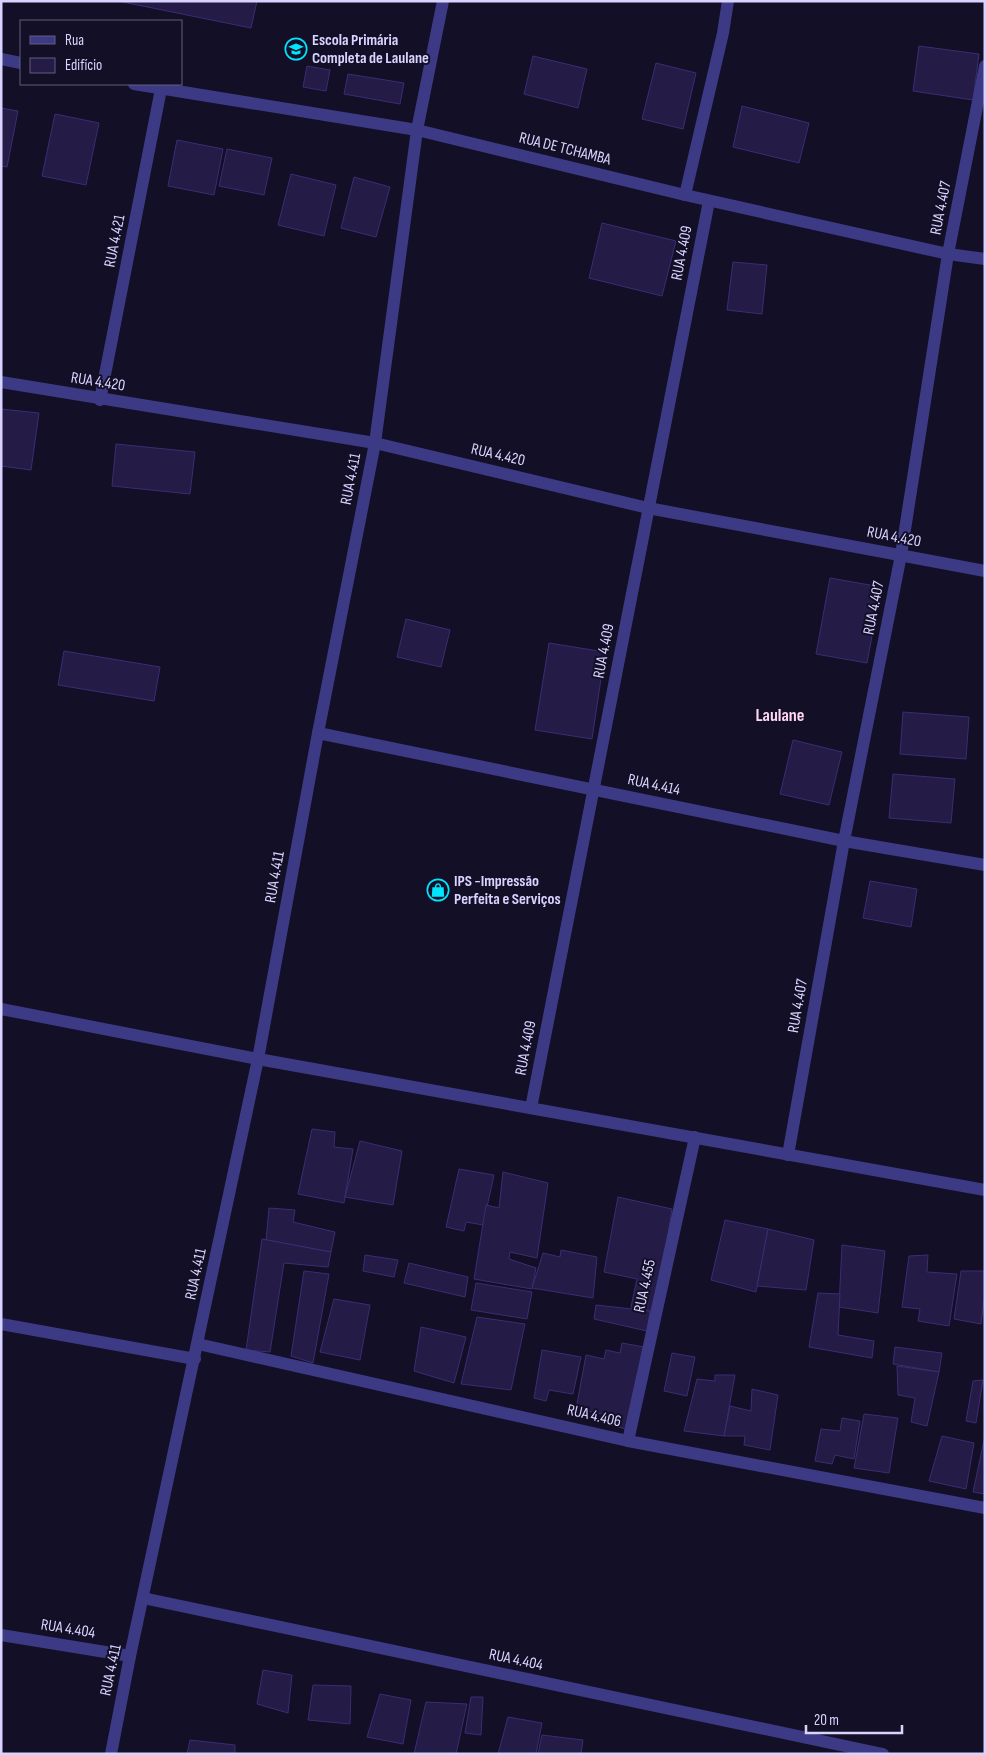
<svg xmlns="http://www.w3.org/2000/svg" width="986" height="1755" font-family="'Sofia Sans Condensed',sans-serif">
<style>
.building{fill:#241b47;stroke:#3b2d73}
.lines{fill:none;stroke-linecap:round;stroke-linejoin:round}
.minor{stroke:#3d3a85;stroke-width:12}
.labels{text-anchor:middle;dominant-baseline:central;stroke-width:4;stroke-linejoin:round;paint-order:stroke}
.poi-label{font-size:16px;font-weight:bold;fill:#d9d4ff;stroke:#130f26;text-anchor:start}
.street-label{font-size:16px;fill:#d9d4ff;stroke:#130f26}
.neighbourhood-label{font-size:18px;font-weight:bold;fill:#ffd6f0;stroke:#130f26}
</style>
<rect width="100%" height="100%" fill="#130f26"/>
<g class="building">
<polygon points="118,1 257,1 251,28"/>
<polygon points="919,46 979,54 973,100 913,91"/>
<polygon points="533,56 587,69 578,108 524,94"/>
<polygon points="656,63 696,73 683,129 642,119"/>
<polygon points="307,66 330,70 326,91 303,87"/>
<polygon points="348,74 404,83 400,104 344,94"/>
<polygon points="742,106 809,123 799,163 733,147"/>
<polygon points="1,108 18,111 7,167 1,166"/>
<polygon points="55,114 99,123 86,185 42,176"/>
<polygon points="177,140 223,149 214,195 168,186"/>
<polygon points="227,149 272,158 264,195 219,186"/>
<polygon points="291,174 336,185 324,236 278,225"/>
<polygon points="354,177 390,187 376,237 341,228"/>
<polygon points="602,223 676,241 662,296 589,278"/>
<polygon points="733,262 767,265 762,314 727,310"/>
<polygon points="1,409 39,413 31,470 1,466"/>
<polygon points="116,444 195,452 190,494 112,486"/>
<polygon points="830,578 881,587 867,663 816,654"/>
<polygon points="406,619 450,630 441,667 397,657"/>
<polygon points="549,643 605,652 592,739 535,730"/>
<polygon points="64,651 160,667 154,701 58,685"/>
<polygon points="903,712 969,717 966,759 900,754"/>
<polygon points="793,740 842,752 829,805 780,794"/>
<polygon points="893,774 955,779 951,823 889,818"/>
<polygon points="870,881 917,889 911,927 863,918"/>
<polygon points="312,1129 335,1132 334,1147 353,1149 344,1203 298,1194"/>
<polygon points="360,1141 402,1151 393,1205 345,1197"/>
<polygon points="459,1169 494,1175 483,1225 466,1222 464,1231 446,1227"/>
<polygon points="503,1172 548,1183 537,1258 510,1252 509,1259 536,1268 532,1289 474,1279 486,1205 499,1208"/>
<polygon points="618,1197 672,1209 656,1313 631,1307 637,1279 604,1272"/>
<polygon points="269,1208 295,1210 293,1222 335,1232 331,1252 266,1240"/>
<polygon points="725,1220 768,1229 756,1292 711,1280"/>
<polygon points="768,1229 814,1240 806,1290 757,1286"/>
<polygon points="262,1239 331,1252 328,1267 284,1263 270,1352 246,1350"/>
<polygon points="842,1245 885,1251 878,1313 839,1307"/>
<polygon points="561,1250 597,1257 593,1298 532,1288 543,1253 560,1257"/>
<polygon points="365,1255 398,1260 394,1277 363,1271"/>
<polygon points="928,1255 927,1272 957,1274 949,1326 918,1321 920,1309 902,1307 909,1256"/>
<polygon points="409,1263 468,1277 465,1297 404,1283"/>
<polygon points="304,1271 329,1274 313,1363 291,1356"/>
<polygon points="961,1271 985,1271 985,1292 981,1324 954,1319"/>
<polygon points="476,1283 532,1292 527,1319 471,1310"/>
<polygon points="818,1293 840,1294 838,1335 874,1341 872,1358 809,1347"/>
<polygon points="334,1299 370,1305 360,1360 320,1352"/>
<polygon points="596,1305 650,1311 647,1331 594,1319"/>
<polygon points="477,1317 525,1324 511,1390 461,1384"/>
<polygon points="421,1327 466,1337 454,1383 414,1371"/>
<polygon points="622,1343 644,1347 626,1429 611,1425 612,1416 576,1409 586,1355 604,1359 606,1350 620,1353"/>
<polygon points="895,1347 942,1353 939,1372 893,1364"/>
<polygon points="542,1350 581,1357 573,1394 549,1390 546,1401 534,1398"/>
<polygon points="672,1353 695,1357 687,1396 664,1391"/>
<polygon points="897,1366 939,1372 927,1426 911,1422 915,1398 898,1395"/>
<polygon points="715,1375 735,1375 724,1436 684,1431 697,1379 715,1381"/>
<polygon points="983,1380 976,1423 966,1421 973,1381"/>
<polygon points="752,1389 778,1395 770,1450 744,1445 745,1436 724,1436 730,1406 751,1411"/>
<polygon points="864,1414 898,1418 889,1473 854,1468"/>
<polygon points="842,1418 860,1421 854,1459 835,1455 832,1464 815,1461 821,1429 840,1431"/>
<polygon points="942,1436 974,1443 966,1489 929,1481"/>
<polygon points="985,1436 985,1494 973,1492"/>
<polygon points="263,1670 292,1675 288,1713 257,1704"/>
<polygon points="313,1685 351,1686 350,1724 308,1720"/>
<polygon points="380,1694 411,1700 403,1744 367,1737"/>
<polygon points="471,1697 483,1697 481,1735 465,1733"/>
<polygon points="426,1702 467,1704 456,1754 414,1754"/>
<polygon points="508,1717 542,1723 536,1754 498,1754"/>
<polygon points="542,1735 583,1740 581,1754 538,1754"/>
<polygon points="190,1740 235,1745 235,1754 187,1754"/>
</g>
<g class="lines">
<g class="minor">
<polyline points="1,59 21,63"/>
<polyline points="134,84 417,130 685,195 948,254 985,259"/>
<polyline points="685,195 723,33 728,1"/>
<polyline points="1,382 375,443 648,508 985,571"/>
<polyline points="100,400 161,89"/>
<polyline points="318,733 844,841 985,865"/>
<polyline points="1,1009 258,1059 985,1190"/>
<polyline points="531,1108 709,201"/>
<polyline points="788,1155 844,841 901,555 948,254 985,66"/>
<polyline points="1,1324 195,1359"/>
<polyline points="198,1344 628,1441 985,1508"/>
<polyline points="628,1441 695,1137"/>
<polyline points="143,1598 883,1754"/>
<polyline points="1,1635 130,1656"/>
<polyline points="111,1754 130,1656 258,1059 318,733 375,443 417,130 443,1"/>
</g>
</g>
<defs>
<g id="school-ring" transform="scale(1.125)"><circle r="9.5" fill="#130f26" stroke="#00e5ff" stroke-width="1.5"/><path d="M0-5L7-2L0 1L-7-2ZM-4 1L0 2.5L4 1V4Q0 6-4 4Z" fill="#00e5ff"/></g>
<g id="shop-ring" transform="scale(1.125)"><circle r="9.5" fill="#130f26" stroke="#00e5ff" stroke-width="1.5"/><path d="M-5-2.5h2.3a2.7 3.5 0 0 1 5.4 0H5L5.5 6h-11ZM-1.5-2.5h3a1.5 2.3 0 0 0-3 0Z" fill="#00e5ff"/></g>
</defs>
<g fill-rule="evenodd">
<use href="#school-ring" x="296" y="49"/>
<use href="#shop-ring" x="438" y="890"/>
</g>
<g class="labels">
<g class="poi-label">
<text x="312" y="40">Escola Primária<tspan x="312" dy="18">Completa de Laulane</tspan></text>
<text x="454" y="881">IPS -Impressão<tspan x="454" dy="18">Perfeita e Serviços</tspan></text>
</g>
<g class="street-label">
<text transform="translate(565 149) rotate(14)">RUA DE TCHAMBA</text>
<text transform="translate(941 208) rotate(-79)">RUA 4.407</text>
<text transform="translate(115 241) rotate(-79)">RUA 4.421</text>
<text transform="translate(682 253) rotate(-79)">RUA 4.409</text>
<text transform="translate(98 382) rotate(9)">RUA 4.420</text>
<text transform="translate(498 455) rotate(13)">RUA 4.420</text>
<text transform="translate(351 479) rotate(-79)">RUA 4.411</text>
<text transform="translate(894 537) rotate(11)">RUA 4.420</text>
<text transform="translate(874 608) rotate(-79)">RUA 4.407</text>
<text transform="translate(604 651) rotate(-79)">RUA 4.409</text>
<text transform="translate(654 785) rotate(12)">RUA 4.414</text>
<text transform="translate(275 877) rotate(-80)">RUA 4.411</text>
<text transform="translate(798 1006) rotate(-80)">RUA 4.407</text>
<text transform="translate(526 1048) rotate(-79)">RUA 4.409</text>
<text transform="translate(196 1274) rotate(-78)">RUA 4.411</text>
<text transform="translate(645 1286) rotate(-78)">RUA 4.455</text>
<text transform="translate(594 1416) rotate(13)">RUA 4.406</text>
<text transform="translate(68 1629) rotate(9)">RUA 4.404</text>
<text transform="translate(516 1660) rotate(12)">RUA 4.404</text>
<text transform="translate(111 1670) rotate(-78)">RUA 4.411</text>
</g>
<g class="neighbourhood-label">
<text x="780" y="715">Laulane</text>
</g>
</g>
<rect width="986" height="1755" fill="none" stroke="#d9d4ff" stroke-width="5"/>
<rect x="20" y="20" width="162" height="65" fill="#130f26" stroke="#625e7d"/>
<rect x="30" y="36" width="25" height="8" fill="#3d3a85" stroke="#625e7d"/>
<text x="65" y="45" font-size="15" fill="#d9d4ff">Rua</text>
<rect x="30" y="58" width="25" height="15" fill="#241b47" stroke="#625e7d"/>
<text x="65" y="70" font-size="15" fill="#d9d4ff">Edifício</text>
<path d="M806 1725v8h96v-8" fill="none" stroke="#d9d4ff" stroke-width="2.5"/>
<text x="814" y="1725" font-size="15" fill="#d9d4ff" stroke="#130f26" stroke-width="4" paint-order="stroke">20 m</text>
</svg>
